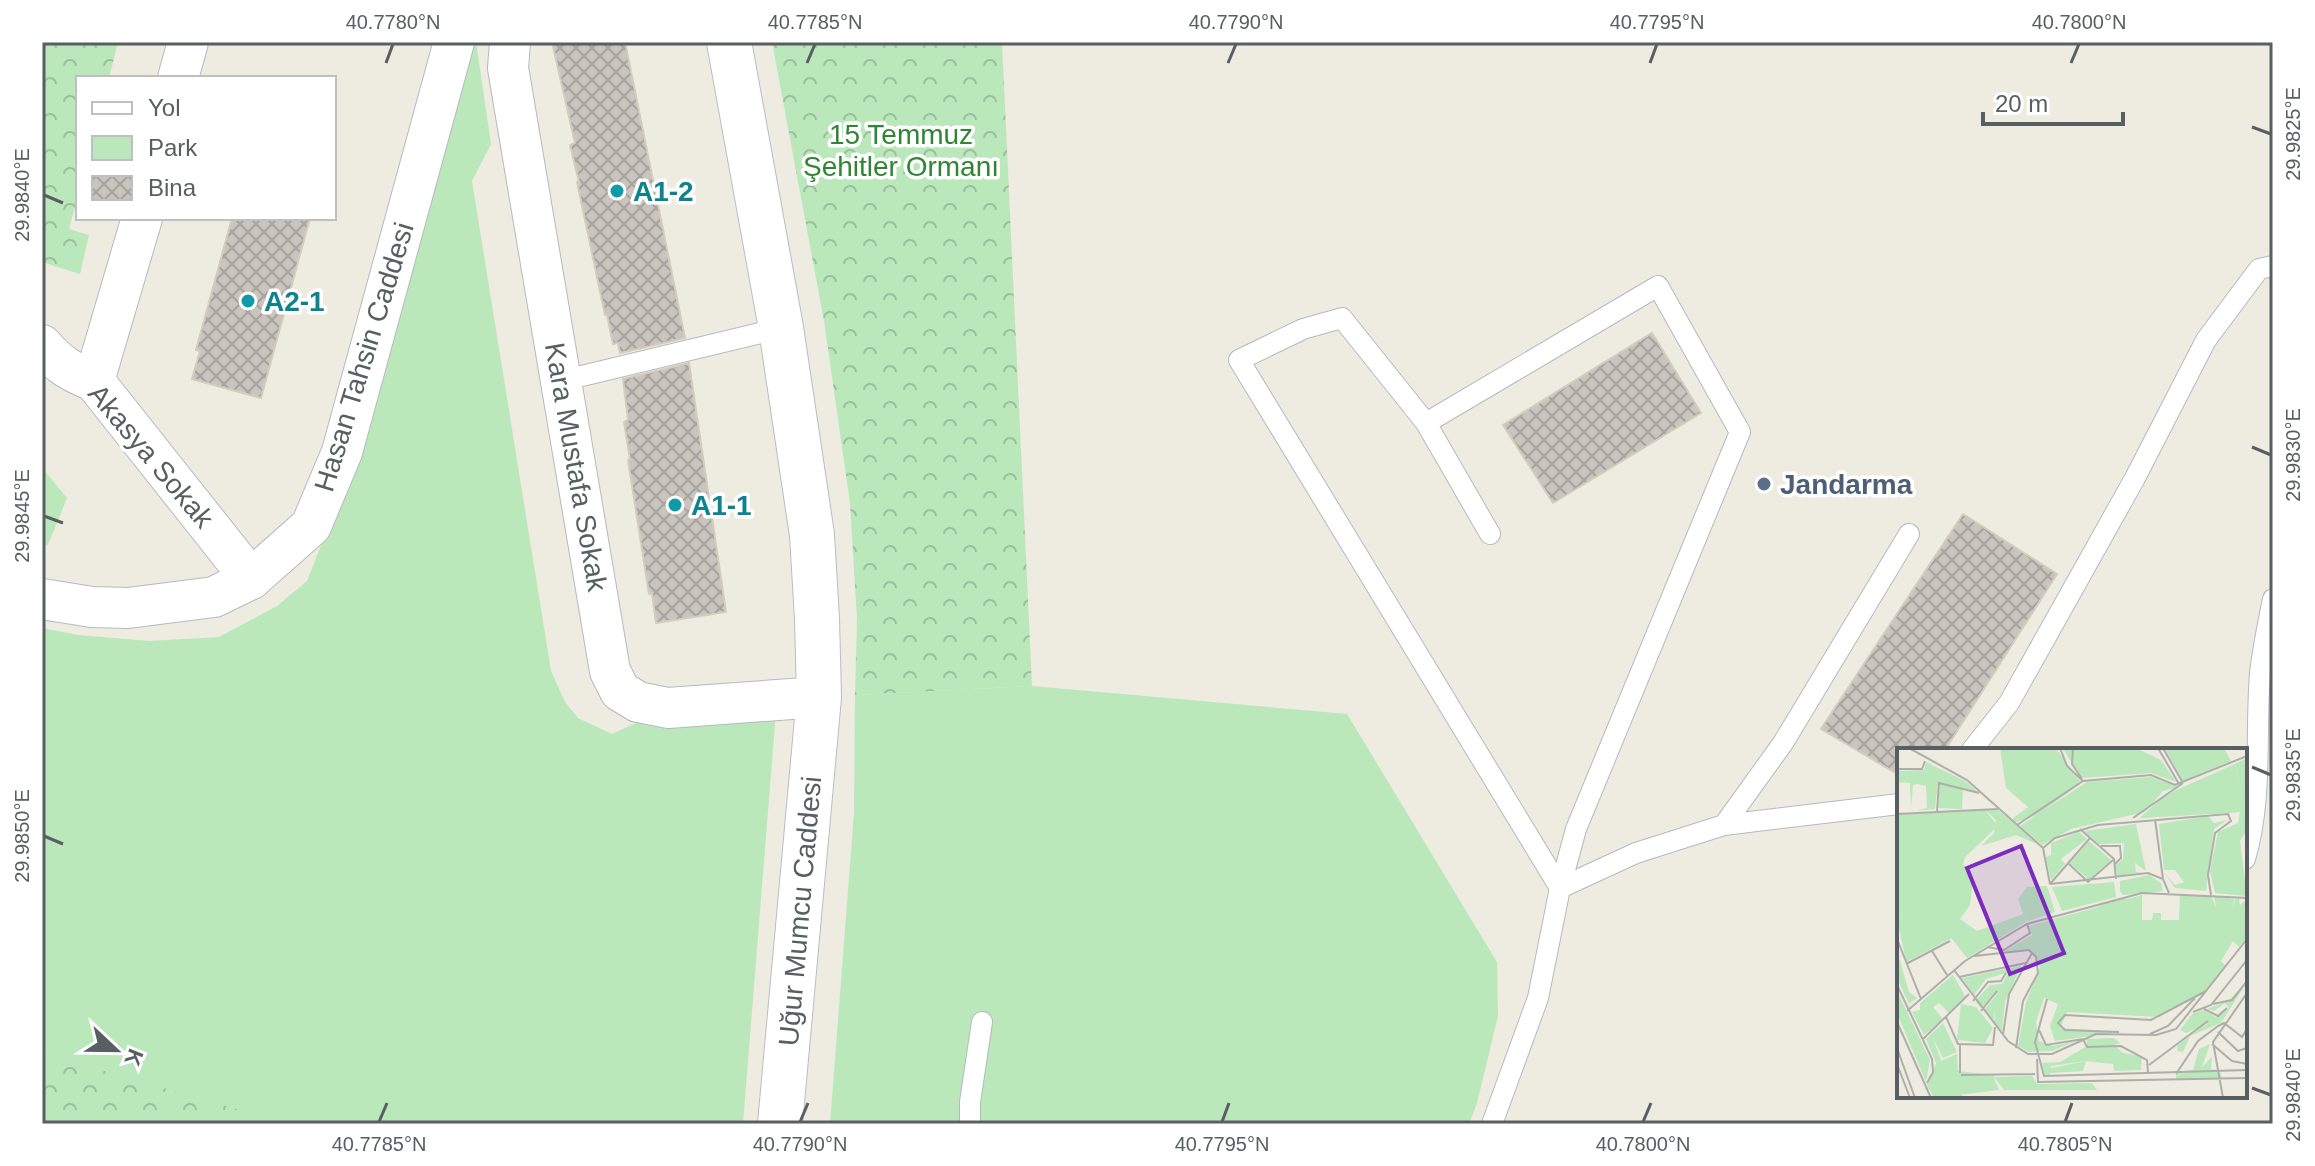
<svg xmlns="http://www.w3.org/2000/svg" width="2315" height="1166" font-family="Helvetica,sans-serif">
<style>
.green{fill:#bae8bb}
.forest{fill:url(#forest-crowns)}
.building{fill:url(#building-cross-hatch);stroke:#d3cdbe;stroke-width:2}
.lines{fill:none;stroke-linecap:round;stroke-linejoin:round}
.lane-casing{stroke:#b6b9bf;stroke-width:22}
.street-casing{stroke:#b6b9bf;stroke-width:42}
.secondary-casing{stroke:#b9bdc4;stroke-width:46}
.lane{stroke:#fff;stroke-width:20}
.street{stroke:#fff;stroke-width:40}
.secondary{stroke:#fff;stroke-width:44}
.ticks{fill:none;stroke:#595e63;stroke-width:3}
.culture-dot{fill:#0f9aa8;stroke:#fff;stroke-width:3}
.service-dot{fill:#5c6f8a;stroke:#fff;stroke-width:3}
.labels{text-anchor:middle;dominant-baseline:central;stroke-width:7;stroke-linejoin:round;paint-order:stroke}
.park-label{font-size:28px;fill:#2e8632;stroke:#fff}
.culture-label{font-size:28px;font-weight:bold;fill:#0d838f;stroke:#fff;text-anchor:start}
.street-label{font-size:28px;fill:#595e63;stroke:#fff}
.service-label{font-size:28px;font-weight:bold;fill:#4e5e75;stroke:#fff;text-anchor:start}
.inset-road{fill:none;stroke:#aeafaa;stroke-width:2}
.view{fill:#7b2cbf;fill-opacity:0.15;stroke:#7b2cbf;stroke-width:4}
.inset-edge{fill:none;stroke:#595e63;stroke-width:4}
.neatline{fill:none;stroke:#595e63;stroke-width:3}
.ticks-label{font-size:20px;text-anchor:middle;fill:#595e63}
</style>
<defs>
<pattern id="forest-crowns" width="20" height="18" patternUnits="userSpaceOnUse" patternTransform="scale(2)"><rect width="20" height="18" fill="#bae8bb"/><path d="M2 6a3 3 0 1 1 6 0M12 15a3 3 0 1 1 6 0" fill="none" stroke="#9abf9c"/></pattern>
<pattern id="building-cross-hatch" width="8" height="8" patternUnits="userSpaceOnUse" patternTransform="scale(2)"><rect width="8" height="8" fill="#c9c5be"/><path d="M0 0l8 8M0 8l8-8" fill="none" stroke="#a6a39e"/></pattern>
</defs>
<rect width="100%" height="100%" fill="#eeebe0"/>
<g class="green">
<polygon points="470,42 476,42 491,144 472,181 551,671 565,702 578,718 612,734 668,708 777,699 743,1124 42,1124 42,628 78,635 149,641 219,637 277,606 307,581 362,442"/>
<polygon points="42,468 67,498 48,545 42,545"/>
<polygon points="1032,686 1347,714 1497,962 1498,1016 1477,1103 1469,1124 830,1124 854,813 855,695"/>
</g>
<g class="forest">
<polygon points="42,42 118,42 109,78 78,78 78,195 69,229 89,235 80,274 42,262"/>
<polygon points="772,42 1002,42 1032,686 855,695 857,618 850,503 824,321"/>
<polygon points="42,1053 288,1124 42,1124"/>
</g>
<g class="building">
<polygon points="552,42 625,42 685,338 620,353 618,343 613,344 607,315 605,315 577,182 579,182 570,145 575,143"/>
<polygon points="232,218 310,218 261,398 192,379 200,351 196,350"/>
<polygon points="1652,333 1701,413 1553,503 1503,425"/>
<polygon points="689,363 726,612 656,623 652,593 649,594 628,460 630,459 624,422 628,420 623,379"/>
<polygon points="1963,514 2057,574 1945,750 1899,750 1899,775 1821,729"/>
</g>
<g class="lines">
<g class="lane-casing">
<g id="lane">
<polyline points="561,381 781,328"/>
<polyline points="1426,423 1342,318 1303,329 1239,360 1560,888"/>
<polyline points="1490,534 1426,423 1658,286 1740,432 1576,829 1560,888 1538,998 1492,1124"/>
<polyline points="1972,750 2009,703 2135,478 2206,340 2259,269 2273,266"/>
<polyline points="1724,825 1899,804"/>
<path d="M2245 859C2263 798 2255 735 2260 673 2263 649 2268 623 2273 599"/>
<polyline points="1560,888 1636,853 1724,825 1783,743 1909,534"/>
<polyline points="970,1124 970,1102 982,1022"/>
</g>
</g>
<g class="street-casing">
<g id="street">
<polyline points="510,42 508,68 610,671 620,691 638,702 668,708 819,697"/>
<polyline points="178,78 188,42"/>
<path d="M42 345C58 364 71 372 94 381L251 579"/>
<polyline points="94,381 142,218"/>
<polyline points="42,599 92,607 128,608 214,597 251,579 311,526 342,452 454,42"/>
</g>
</g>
<g class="secondary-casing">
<polyline id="secondary" points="729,42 781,328 812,535 817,619 819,697 780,1124"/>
</g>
<use href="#lane" class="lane"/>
<use href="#street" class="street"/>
<use href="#secondary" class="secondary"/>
</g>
<path class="ticks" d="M386 63 393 44M807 63 815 44M1228 63 1236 44M1650 63 1657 44M2071 63 2079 44M2252 127 2271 134M44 195 63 203M2252 447 2271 455M44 516 63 523M2252 767 2271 775M44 836 63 844M2252 1088 2271 1095M379 1122 387 1103M800 1122 808 1103M1222 1122 1229 1103M1643 1122 1651 1103M2065 1122 2072 1103"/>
<g class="culture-dot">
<circle cx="617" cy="191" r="8"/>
<circle cx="248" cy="301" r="8"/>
<circle cx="675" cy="505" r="8"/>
</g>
<circle class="service-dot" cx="1764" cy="484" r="8"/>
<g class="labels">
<g class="park-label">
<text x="901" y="134">15 Temmuz<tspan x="901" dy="32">Şehitler Ormanı</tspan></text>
</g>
<g class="culture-label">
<text x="633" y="191">A1-2</text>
<text x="264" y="301">A2-1</text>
<text x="691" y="505">A1-1</text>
</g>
<g class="street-label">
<text transform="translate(364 357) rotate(-73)">Hasan Tahsin Caddesi</text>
<text transform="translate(151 456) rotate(50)">Akasya Sokak</text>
<text transform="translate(576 467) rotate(80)">Kara Mustafa Sokak</text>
<text transform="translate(800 911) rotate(-85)">Uğur Mumcu Caddesi</text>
</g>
<g class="service-label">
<text x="1780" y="484">Jandarma</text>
</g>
</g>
<g transform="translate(1897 748)">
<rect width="350" height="350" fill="#eeebe0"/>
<path d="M103 0 160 2 183 33 139 68 119 74 115 71 131 59 109 40ZM165 0H239L264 12 279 34 254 25 185 30ZM268 0H327L334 13 286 33ZM338 16 348 61 318 145 313 123 321 84 341 75 343 64 243 70 275 44ZM0 29 41 34 38 61 19 63 30 60 29 38 21 36 16 37 14 60 13 35 0 34ZM43 34 66 38 65 61 41 60ZM99 60 140 96 119 87 84 98 97 85 99 72 88 62ZM311 68 317 75 330 72 317 81 309 143 278 140 268 125 278 137 287 134 278 122H267L262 76ZM239 76 249 123 238 115 239 124H245L221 128 218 118 226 111 227 95 202 96 187 83ZM182 84 190 91 164 111 168 116 154 132 149 109 154 107V95ZM192 93 214 112 192 132 173 115ZM252 127 264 135 266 143 226 147 223 143V133ZM217 134 219 149 165 163 155 139ZM150 138 158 164 129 174 121 151 130 139ZM245 147V172H255L256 165H264V172H282L283 147 314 148 319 160 317 148 337 151 336 162 338 151 342 150 343 157 350 151V189L342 199 336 193 324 213 329 218 309 243 262 269 170 264 163 280 222 284 158 293 153 278 161 256 147 250 139 274 142 293 156 298 179 293 155 303 132 304 121 298 129 254 143 219 134 202 106 204 135 187 131 178ZM35 164 57 189 9 214 0 170ZM56 227 68 248 52 265 42 255 36 259 46 271 27 287 15 264 23 262V255ZM350 234 324 275 293 288 286 304 281 303 280 298 302 281 312 275 289 285 283 282 295 266 306 262 319 269 332 260 328 255 317 263 310 261 331 253ZM64 256 79 259 96 280 88 295 60 292ZM217 290 223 295 217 297 226 305 245 308 244 322 217 323 216 316 188 313 154 318 153 327 147 326 145 315 163 314 190 298V291ZM313 296 305 319 315 309 314 321 323 323 325 330 279 331V324L296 322 302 301ZM60 306 61 323 96 327 102 342 37 350 30 337 39 315ZM135 328 140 336 195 335 200 342H107L97 329Z" fill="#bae8bb"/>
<path d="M350 10V82L343 93 350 148 318 145 317 121 329 87 338 88 348 61 338 16ZM29 14 68 33 81 44 0 29V23L27 22ZM148 22 183 36 143 65H133L145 42 136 26ZM254 29 282 39 266 43 248 64 174 81 145 97 123 78 190 34ZM324 31 337 37 333 46 307 48 310 38ZM287 42 309 53 327 50 344 57V64L243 70 264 50ZM88 62 101 78 68 109 66 116 76 132 73 157 63 171 80 183 126 166 129 174 70 210 35 165 0 170V66ZM229 150V172H282L283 161 310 163 297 193 266 228 261 230 243 219 224 235 206 234 190 247 168 250 160 191 164 184 205 156ZM0 203 12 244 20 250 12 256 0 230ZM124 218 108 254 105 283 97 276 98 262 96 274 87 262 102 244 84 260 78 253 93 237 105 236 112 224 89 231 77 247 65 230ZM0 243 33 312 29 334 0 265ZM46 275 60 304 46 310 35 288 44 312 39 315 29 291ZM189 313 186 323 153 325 150 321ZM32 333 61 335 66 350H37Z" fill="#bae8bb"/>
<path class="inset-road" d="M12 0 70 32 146 100 153 136M163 0 170 18 186 33M176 0 175 16 185 31M261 0 282 36M266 0 286 35M0 21H25L28 13M40 63 42 35 82 45M0 66 101 61M236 70 286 35M258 71 266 131M120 77 186 33 254 27 278 37 350 8M183 81 217 111 219 131M204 98H223L224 110 217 117M146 100 158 90 201 77 331 66 334 73 318 85 311 127 314 147M171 115 191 134 216 112M153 136 251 125 266 131 272 145M153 136 193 90M0 191 24 251M90 199 107 202 133 185 130 176M35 203 50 227M77 208 132 202 139 209 141 225 126 253 119 300M9 216 53 193M57 222 111 293 131 306H155L199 286 259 287 279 281 350 191M62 229 129 215M0 237 35 311 36 324 30 335M150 251 138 294 147 328 350 322M76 253 91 234 104 233 109 225M316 256 335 252 350 233M307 261 321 268 330 260M10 263 68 213 130 176 245 145 350 150M84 263 100 243M296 264 314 257 350 212M49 269 61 296 96 297 98 279M0 274 34 350M142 282 149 297 186 291 190 299 224 298 250 312 251 325M222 284 168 282 161 275 168 267 254 272 309 243M321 284 341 303 350 300M253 286 271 278 298 250M106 287 112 246 135 205M26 291 72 246M63 296V325M315 296 335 313 350 316M0 300 18 350M140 311 141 334 350 330M0 316 13 350M252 317 311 273M279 326 301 293 321 278 327 275 345 289 350 281M64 327 138 326M326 350 316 294 350 245"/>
<path class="view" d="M124 98 167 205 113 226 70 120Z"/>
<rect width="350" height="350" class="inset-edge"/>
</g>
<rect width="2315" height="1166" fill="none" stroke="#ffffff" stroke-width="88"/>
<rect x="76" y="76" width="260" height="144" fill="#ffffff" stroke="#bdbfc1" stroke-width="2"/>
<rect x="92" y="102" width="40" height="12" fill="#ffffff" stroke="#bdbfc1" stroke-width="2"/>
<text x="148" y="116" font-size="24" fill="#595e63">Yol</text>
<rect x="92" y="136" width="40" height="24" fill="#bae8bb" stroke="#bdbfc1" stroke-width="2"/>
<text x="148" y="156" font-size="24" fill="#595e63">Park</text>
<rect x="92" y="176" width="40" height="24" fill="url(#building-cross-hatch)" stroke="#bdbfc1" stroke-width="2"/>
<text x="148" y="196" font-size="24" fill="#595e63">Bina</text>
<g transform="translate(116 1050) rotate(112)" stroke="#ffffff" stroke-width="6" paint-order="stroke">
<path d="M0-6L14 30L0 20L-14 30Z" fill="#595e63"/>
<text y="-12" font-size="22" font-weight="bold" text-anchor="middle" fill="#595e63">K</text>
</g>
<path d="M1983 112v12h140v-12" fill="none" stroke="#595e63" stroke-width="4"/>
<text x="1995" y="112" font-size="24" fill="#595e63" stroke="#ffffff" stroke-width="6" paint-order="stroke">20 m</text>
<rect x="44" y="44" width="2227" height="1078" class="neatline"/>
<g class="ticks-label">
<text x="393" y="29">40.7780°N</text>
<text x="815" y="29">40.7785°N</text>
<text x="1236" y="29">40.7790°N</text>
<text x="1657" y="29">40.7795°N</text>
<text x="2079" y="29">40.7800°N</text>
<text transform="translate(2293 134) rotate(-90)" y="7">29.9825°E</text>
<text transform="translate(22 195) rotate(-90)" y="7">29.9840°E</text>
<text transform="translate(2293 455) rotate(-90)" y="7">29.9830°E</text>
<text transform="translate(22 516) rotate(-90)" y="7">29.9845°E</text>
<text transform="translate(2293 775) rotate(-90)" y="7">29.9835°E</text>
<text transform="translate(22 836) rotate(-90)" y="7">29.9850°E</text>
<text transform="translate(2293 1095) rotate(-90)" y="7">29.9840°E</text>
<text x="379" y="1151">40.7785°N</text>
<text x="800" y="1151">40.7790°N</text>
<text x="1222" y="1151">40.7795°N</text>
<text x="1643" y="1151">40.7800°N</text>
<text x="2065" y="1151">40.7805°N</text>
</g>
</svg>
